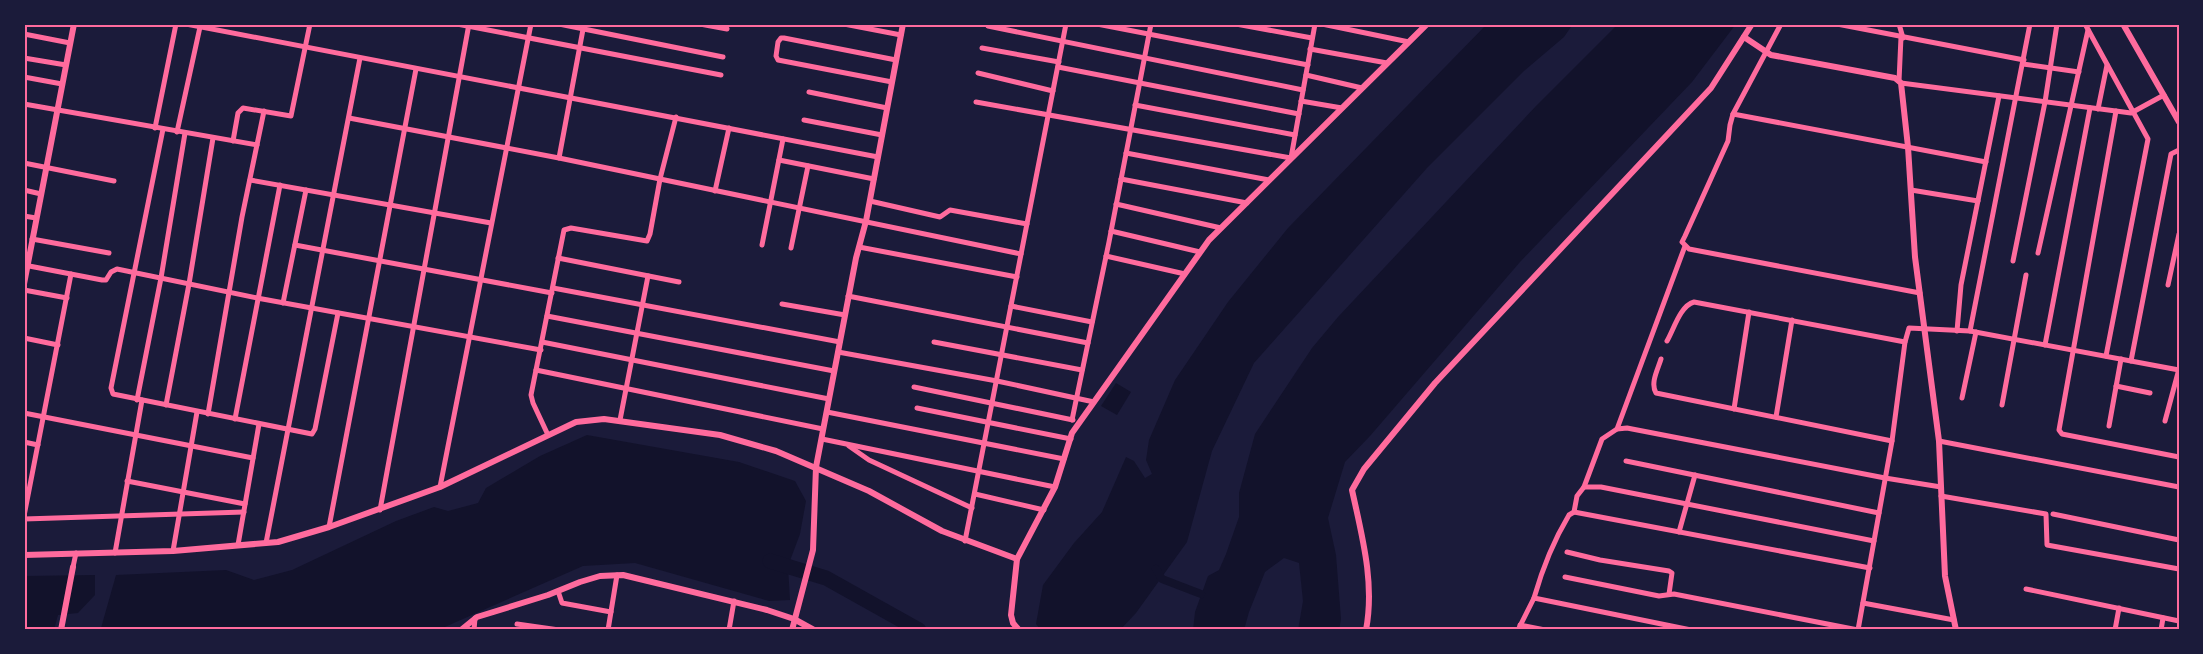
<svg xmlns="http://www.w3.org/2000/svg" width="2203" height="654" font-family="'Sofia Sans Condensed',sans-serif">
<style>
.water{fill:#12122b}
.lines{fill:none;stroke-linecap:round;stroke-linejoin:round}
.canal{stroke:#12122b;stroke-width:8}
.river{stroke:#12122b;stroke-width:15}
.minor{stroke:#ff6b9d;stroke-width:5}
.tertiary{stroke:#ff6b9d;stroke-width:6}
.neatline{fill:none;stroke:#ff6b9d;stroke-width:2}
</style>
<rect width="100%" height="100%" fill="#1b1b3a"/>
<g class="water">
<polygon points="1487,24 1573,24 1564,37 1524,71 1427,168 1254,363 1212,451 1187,542 1136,613 1120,630 1041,630 1036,624 1043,585 1074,543 1102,512 1126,457 1134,461 1145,478 1152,474 1146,460 1149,440 1175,380 1228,302 1288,228"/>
<polygon points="1618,24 1736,24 1692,82 1520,262 1370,436 1345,462 1328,518 1336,555 1341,619 1339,630 1298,630 1303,601 1299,563 1284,558 1265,572 1249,612 1244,630 1193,630 1195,612 1208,576 1219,570 1226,554 1239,517 1239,493 1255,434 1312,348 1338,317 1536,106"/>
<polygon points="1116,383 1131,392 1117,415 1101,406"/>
<polygon points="587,435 739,462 795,481 806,501 800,534 788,566 790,600 769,601 635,563 583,566 438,630 96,630 101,628 116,575 226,570 254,580 292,570 396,521 434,507 448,511 478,503 486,488 540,456"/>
<polygon points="95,575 95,595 78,613 58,615 54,630 24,630 24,576"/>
</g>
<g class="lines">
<polyline class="canal" points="1156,569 1162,579 1201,594"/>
<polyline class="river" points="770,561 826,578 919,630"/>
<g class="minor">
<polyline points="186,24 878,157"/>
<polyline points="457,24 721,75"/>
<polyline points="559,24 723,57"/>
<polyline points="700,24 727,29"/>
<polyline points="844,24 901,35"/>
<polyline points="1097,24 1308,65"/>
<polyline points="1236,24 1312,38"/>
<polyline points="1322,24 1409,42"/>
<polyline points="1781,24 1733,114 1986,162"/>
<polyline points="1837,24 2024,60"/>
<polyline points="1899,24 1903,38"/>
<polyline points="2085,24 2148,139 2106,356"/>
<polyline points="988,26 1303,90"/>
<polyline points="24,34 70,43"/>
<polyline points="982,48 1059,62"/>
<polyline points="1310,49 1387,63"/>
<polyline points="24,58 66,65"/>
<polyline points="2023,64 2079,72"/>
<polyline points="1058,67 1299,114"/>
<polyline points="978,73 1053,91"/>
<polyline points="1306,75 1362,88"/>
<polyline points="24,77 62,84"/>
<polyline points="1899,81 1901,37"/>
<polyline points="892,82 778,60 776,56 778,42 781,38 784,38 896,60"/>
<polyline points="1901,83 2131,113 2164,95"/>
<polyline points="809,92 887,108"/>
<polyline points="1301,101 1342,108"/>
<polyline points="976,102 1291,158 1315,24"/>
<polyline points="24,104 257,145"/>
<polyline points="1135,105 1295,135"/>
<polyline points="2098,109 2107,65"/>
<polyline points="2116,111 2059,430 2062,434 2179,457"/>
<polyline points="1733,114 1730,125 1728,141 1685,236 1682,242 1689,249 1920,293"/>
<polyline points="349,118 559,158 1021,254"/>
<polyline points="804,120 882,135"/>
<polyline points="155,128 176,24"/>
<polyline points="163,129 111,388 113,394 312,434 315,429 338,313"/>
<polyline points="177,132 200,27"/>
<polyline points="233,141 238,113 243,108 291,116 310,24"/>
<polyline points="1126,153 1269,180"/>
<polyline points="559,158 584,24"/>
<polyline points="779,160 874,179"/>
<polyline points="24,163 114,181"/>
<polyline points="1121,179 1247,203"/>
<polyline points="250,180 491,223"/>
<polyline points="24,190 41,194"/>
<polyline points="1911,190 1978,201"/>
<polyline points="715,191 729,128"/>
<polyline points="870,201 940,217 950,210 1027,224"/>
<polyline points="1116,204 1221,228"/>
<polyline points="24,216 36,218"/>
<polyline points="1111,231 1200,252"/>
<polyline points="32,239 109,253"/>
<polyline points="295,245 552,293"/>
<polyline points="762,245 783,139"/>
<polyline points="859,247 1017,277"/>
<polyline points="791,248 808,166"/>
<polyline points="2038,253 2088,30"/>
<polyline points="1106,256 1185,274"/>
<polyline points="558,258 679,282"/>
<polyline points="2013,261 2045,102 2057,24"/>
<polyline points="24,265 102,280 106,280 111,272 117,269 257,298 541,350"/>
<polyline points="2168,285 2179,234"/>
<polyline points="553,288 840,342"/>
<polyline points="24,290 67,298"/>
<polyline points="848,296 1088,343"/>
<polyline points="283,303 306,190"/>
<polyline points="782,304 845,315"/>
<polyline points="1011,306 1092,322"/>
<polyline points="547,316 834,371"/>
<polyline points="1957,331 1961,285 1999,96"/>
<polyline points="1970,331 2030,24"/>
<polyline points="24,338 58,345"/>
<path d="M1667 341C1674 329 1680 306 1694 302L1905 342"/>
<polyline points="542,342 829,399"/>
<polyline points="934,342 1082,370"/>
<polyline points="2045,345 2090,108"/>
<polyline points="838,352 997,381 1094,402"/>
<path d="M1661 359C1658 369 1650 383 1656 393L1892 441"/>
<polyline points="2131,361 2171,154 2179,150"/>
<polyline points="536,370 823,429"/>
<polyline points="2116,386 2150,393"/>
<polyline points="914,387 1073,420"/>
<polyline points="1962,398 1976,332"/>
<polyline points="137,400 161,278 185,133"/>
<polyline points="166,405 189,284 213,138"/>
<polyline points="2002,405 2026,275"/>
<polyline points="917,408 1071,439"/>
<polyline points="1734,409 1749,312"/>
<polyline points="827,412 1064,459"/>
<polyline points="24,413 253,458"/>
<polyline points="208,414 242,217 264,111"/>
<polyline points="1776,417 1792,320"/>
<polyline points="235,419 280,185"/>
<polyline points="620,420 648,276"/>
<polyline points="1072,420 1109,242 1151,24"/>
<polyline points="2165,421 2179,369"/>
<polyline points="2109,426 2121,359"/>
<polyline points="1617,429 1685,246"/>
<polyline points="548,435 533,403 531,395 564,230 571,228 647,241 650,234 660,179 676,117"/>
<polyline points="822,439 1055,487"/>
<polyline points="1939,441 2179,487"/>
<polyline points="24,442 38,445"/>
<polyline points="849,446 869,460 972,508"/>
<polyline points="1626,461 1879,513"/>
<polyline points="127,481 245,504"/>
<polyline points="440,487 531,24"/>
<polyline points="1584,487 1602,439 1617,429 1627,428 1885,478 1941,487"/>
<polyline points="975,494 1044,510"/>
<polyline points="1941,496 2046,514 2047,545 2179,569"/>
<polyline points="380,510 469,24"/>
<polyline points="1574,512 1870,568"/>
<polyline points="2053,514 2179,540"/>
<polyline points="24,516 71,274"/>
<polyline points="24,519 244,512"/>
<polyline points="329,527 416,69"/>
<polyline points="1679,532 1695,475"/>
<polyline points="965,541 1066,24"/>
<polyline points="266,543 360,58"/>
<polyline points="238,545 259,424"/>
<polyline points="173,551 197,412"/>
<polyline points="1567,552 1600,560 1669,571 1672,573 1669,594"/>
<polyline points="115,553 142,400"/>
<polyline points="73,567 76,553"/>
<polyline points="1565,577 1659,596 1674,594 1858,630"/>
<polyline points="2026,589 2179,621"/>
<polyline points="558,591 562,603 611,612"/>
<path d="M1534 598C1542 570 1554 540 1569 515L1574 512 1577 496 1584 487H1601L1874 541"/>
<polyline points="1863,603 1954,620"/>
<polyline points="517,624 559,630"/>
<polyline points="1520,625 1545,630"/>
<polyline points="474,630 475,618"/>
<polyline points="608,630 617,575"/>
<polyline points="729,630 734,601"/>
<polyline points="1518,630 1534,598 1691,630"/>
<polyline points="1858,630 1892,441 1905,342 1909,328 1970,331 2179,370"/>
<polyline points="2115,630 2119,608"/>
<polyline points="2161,630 2163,618"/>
</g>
<g class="tertiary">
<polyline points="2123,24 2179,122"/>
<polyline points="1744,37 1771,55 1895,78 1901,83 1908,147 1915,257 1939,441 1945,576 1956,630"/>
<polyline points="24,284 74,24"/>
<polyline points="24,555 173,551 278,542 329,527 440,487 576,422 604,419 720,435 776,451 869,491 942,531 1017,559"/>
<polyline points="61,630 73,567"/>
<polyline points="461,630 477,617 548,595 580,582 600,576 623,575 767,610 794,619 814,630"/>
<polyline points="792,630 813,550 816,467 856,258 866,221 903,24"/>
<polyline points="1019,630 1013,623 1011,615 1017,559 1055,487 1072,433 1094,402 1209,240 1427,24"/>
<path d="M1366 630C1375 583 1362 536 1352 490L1364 469 1435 383 1711 88 1752 24"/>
</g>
</g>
<rect width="2203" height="654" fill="none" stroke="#1b1b3a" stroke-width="51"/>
<rect x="26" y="26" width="2152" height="602" class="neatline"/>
</svg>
